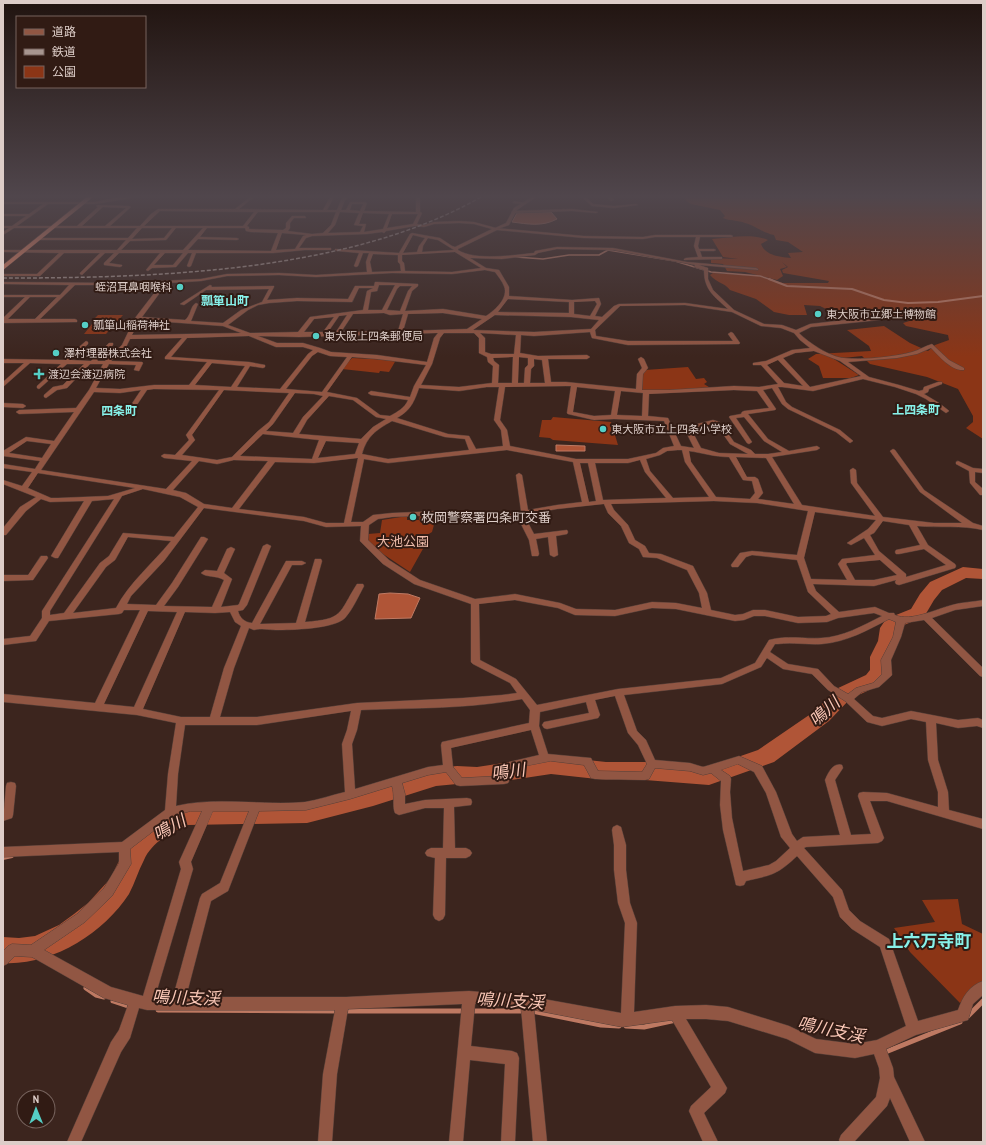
<svg xmlns="http://www.w3.org/2000/svg" width="986" height="1145" font-family="'Archivo Narrow','Noto Sans JP',sans-serif">
<style>
.green{fill:#8b3516}
.water{fill:#b05537;stroke:#be7962}
.lines{fill:none;stroke-linecap:round;stroke-linejoin:round}
.stream-far3{stroke:#be7962;stroke-width:1.5}
.stream-far2{stroke:#be7962;stroke-width:2}
.stream-far1{stroke:#be7962;stroke-width:4}
.stream{stroke:#be7962;stroke-width:5}
.river{fill:#b05537;fill-rule:evenodd}
.minor-casing{stroke:#564039;stroke-width:1}
.tertiary-casing{stroke:#564039;stroke-width:1}
.trunk-casing{stroke:#564039;stroke-width:1}
.minor{fill:#915643;fill-rule:evenodd}
.tertiary{fill:#915643;fill-rule:evenodd}
.trunk{fill:#f78e6c;fill-rule:evenodd}
.rail{stroke:#a7958f;stroke-width:1.5;stroke-dasharray:4 2;stroke-linecap:butt}
.poi-dot{fill:#55cec5;stroke:#311b14;stroke-width:1.5}
.labels{text-anchor:middle;dominant-baseline:central;stroke-width:4;stroke-linejoin:round;paint-order:stroke}
.far-poi-label{font-size:11px;fill:#ddcdc8;stroke:#311b14;text-anchor:start}
.far-neighbourhood-label{font-size:12px;font-weight:bold;fill:#87f1e9;stroke:#311b14}
.poi-label{font-size:13px;fill:#ddcdc8;stroke:#311b14;text-anchor:start}
.park-label{font-size:13px;fill:#eebcab;stroke:#311b14}
.near-water-label{font-size:17px;font-style:italic;fill:#fac7b6;stroke:#311b14}
.near-neighbourhood-label{font-size:17px;font-weight:bold;fill:#87f1e9;stroke:#311b14}
</style>
<rect width="100%" height="100%" fill="#3c251e"/>
<g class="green">
<path d="M682 197H983V439L966 428 973 422V416L958 389 927 377 870 364 862 356 834 359 859 375 851 378H823L819 366 808 359 816 354 871 351 869 346 847 330 884 326 910 343 928 351 935 345 949 340 948 335 906 326 903 323 919 318 903 313 867 315 834 313 820 306 804 305 807 315H789L774 312 756 299 730 290C725 283 717 283 710 275L713 273 759 276 783 283H828L829 281 783 273 782 270 788 267 782 262 787 267 780 269 783 276 777 280 745 272 727 271 723 264 711 263V258L738 259 723 257 712 239C729 238 751 233 768 240L761 244C765 256 781 257 791 258L788 253 803 252 788 242 776 240 774 235C761 232 756 226 745 223 738 220 730 221 723 218L725 216 720 210 691 204 686 201 685 197Z"/>
<polygon points="98,315 123,315 106,334 84,334 92,324 103,324 107,320 93,320"/>
<polygon points="352,358 396,360 389,372 380,371 379,373 342,369"/>
<polygon points="688,367 696,379 704,378 707,382 704,384 712,389 641,391 642,374 645,370"/>
<polygon points="553,417 611,422 618,445 553,440 550,438 539,437 542,420 551,420"/>
<polygon points="420,515 437,515 444,517 435,521 432,532 427,535 424,547 410,572 380,552 367,540 368,534 380,533 382,520 407,516 407,520 419,520"/>
<polygon points="958,899 962,924 983,934 983,982 960,1003 910,952 894,928 935,922 922,900"/>
</g>
<g class="water">
<path d="M533 212H551L557 219C542 227 528 224 512 222L517 213Z"/>
<polygon points="556,445 585,446 585,451 556,451"/>
<polygon points="390,593 408,594 420,598 411,618 375,619 379,594"/>
</g>
<g class="lines">
<polyline class="stream-far3" points="516,257 543,259 569,255 599,255 608,250 675,261 711,272 760,276 772,280"/>
<polyline class="stream-far2" points="769,279 787,286 852,289 884,300 908,303 938,302 983,296"/>
<g class="stream-far1">
<polyline points="127,851 137,850"/>
<polyline points="3,858 12,856"/>
</g>
<g class="stream">
<polyline points="86,988 96,995 104,997"/>
<polyline points="113,1001 131,1007"/>
<polyline points="158,1010 338,1011"/>
<polyline points="344,1011 464,1011"/>
<polyline points="472,1011 524,1011"/>
<polyline points="532,1011 601,1025 619,1026"/>
<polyline points="967,1017 983,1001"/>
<polyline points="626,1026 644,1027 676,1020"/>
<polyline points="883,1053 960,1022"/>
</g>
<path class="river" d="M963 567 983 569V579L966 578 942 590 934 600 924 617 899 627 896 641 890 657V670L885 680 880 685 850 699 829 721 774 762 709 785 645 780H606L551 774 477 785 457 784 436 786 373 806 307 823 188 825C171 832 152 842 144 860 138 871 135 883 129 894 103 934 51 966 3 963V937L19 938 35 936 59 925 74 914 88 903 110 879 126 847 137 831 154 819 187 805 307 803 373 788 436 768 457 766 477 767 551 756 606 762H645L709 767 758 750 815 711 836 689 866 675 870 670V657L878 641 880 628 886 619 911 609 920 594 930 582Z"/>
<g class="minor-casing">
<g id="minor">
<path d="M119 197H138L95 204H48L17 226H77L98 207 96 206 98 205 129 206 131 207 110 226H140L151 214 158 209H235L250 197H254L239 209 323 210 330 197H334L327 210H337L341 200 344 197H348L345 200 341 210H346L350 202H365L367 203 364 211 416 212V197H420V212L422 213 417 224 424 225 434 222 459 221 474 222 496 228 584 236 643 237 655 235H731L733 236 732 237H700L698 246 699 249H714L716 250 714 251H700L702 257H722V259H720L684 260V259L686 258 698 257 694 246 696 237H655L643 239 584 238 497 230 458 249V250C475 261 514 255 534 253L535 251 557 247 613 248 687 262 756 268 758 269V270L699 265 708 268V279L713 290 734 310 764 324 782 325 796 330 810 324 908 313 911 315 908 317 811 327 799 333C809 343 830 357 844 358 864 360 893 357 912 352 919 350 925 346 932 344L949 360 964 368V370C951 371 939 356 931 348L917 354 897 358 848 362 869 377 899 385 919 391 923 390 924 387 938 382H942V384L929 389 928 392 924 394 939 403 948 410 949 411 946 413 926 399 916 394 895 387 863 379 813 391 782 387H778L786 402 792 407 840 430 852 440 853 441 850 443 836 432 788 409 782 404 772 388 763 390 776 409 775 410 748 414 768 439 789 451 817 446 820 448 817 450 772 457 802 505 875 516 851 483 850 470 853 468 856 470 857 483 883 517 934 523H962L920 492 890 451 893 449 895 450 924 490 973 523 983 526V530C962 525 939 528 917 526L928 545 955 564 956 566 955 568 899 585 896 584 895 582 896 580 874 586 813 584 816 591 839 612 875 607 889 613H894L895 615C911 622 936 609 952 605 962 602 973 602 983 600V606L955 610 932 618 983 668V677L980 676 924 620 905 623 901 637 891 660 892 675 890 677 879 687 862 692 854 699 873 716 882 718 911 711 958 720 978 718 983 720V728L977 726 958 728 936 723 938 760 948 792 949 810 983 819V829L887 801H870L884 838 882 841 878 843 806 847 804 848 842 890 849 910 860 921 889 939 918 1021 958 1010C963 996 969 986 983 981V995L973 1004 968 1020 916 1035 886 1049 893 1068 894 1077 925 1142H910L890 1098 887 1106 854 1142H840L839 1140 841 1135 876 1097 880 1078 879 1068 874 1054 855 1058 815 1053 787 1039 728 1021 706 1019H686L727 1088 725 1093 704 1113 718 1142H703L689 1111 691 1106 711 1087 672 1020 622 1027 534 1010 547 1142H533L521 1008 475 1004 471 1046 512 1051 517 1053 519 1058 515 1142H501L505 1064 470 1060 463 1142H449L462 1004 348 1009 337 1074 332 1142H318L323 1074 335 1010H147L139 1008 130 1038 121 1052 81 1142H67L111 1042 119 1030 128 1005 104 998 32 957 15 956 7 964 3 966V951L8 946 12 944 31 945 77 914 104 888 119 863V852L3 857V847L122 842 165 810 168 774 176 723 137 715 3 702V694L95 703 140 610H124L122 613 119 614 49 621 36 641 3 645V639L30 636 42 618V611L114 499 92 501 58 558H55L51 556 84 501 50 502 41 499 26 511 6 535H3V528L20 507 36 497 3 484V480L22 486 32 472 3 468V464L35 469 40 461 3 456V451L26 437 54 441 74 412 19 414 16 412 19 410 76 408 89 390 103 364H90L67 388 57 390 46 398 44 397V395L53 387 63 385 84 364H67L39 389 37 388V386L61 364 30 363 3 387V382L24 363H3V359L64 360 86 341 88 342V344L71 360 91 361 109 343H113V345L97 361H105L122 345 135 318 162 283 120 285H75L40 319H75L77 320V322L3 323V318L25 297H3V295H60L69 285 3 284V282L120 283 201 279 227 274 279 273 316 275 367 272 366 262 369 253H363L358 266 356 267 354 266 359 253 337 251 335 250V249L399 253 410 234 412 233 440 238 452 246 455 247 492 229 474 224 459 223 434 224 424 227 415 226 386 231 384 233 382 232 367 234 312 236 306 238 299 248H331V250H305L273 253H196L191 266 189 267 187 266 192 253H188L176 267 152 268 148 271 146 270 160 253H119L109 263 122 265V266L120 267 104 265V263L114 253H105L82 275 80 274V273L100 253H64L40 276H3V274H37L59 253 3 252V250H117L126 240H39L37 239 39 238H128L137 228H14L3 235V232L9 228H3V226H12L26 216H3V214H29L43 204H3V202H95ZM352 204H363L360 211 350 210ZM103 207 126 208 105 226H82ZM160 211 254 212 243 226H144ZM258 212H336L331 225 323 233 312 234 288 231 290 228V223L294 218H306L305 216H292L286 223V228L283 230 249 229V227L247 226ZM340 212 359 213 354 225 363 226 360 232 328 233 335 225ZM363 213 389 214 383 229 364 232 366 224H359ZM392 214H418L413 224 387 228ZM142 228H172L164 238 132 239ZM176 228H203L183 250H121L130 241 166 240ZM207 228H245L246 231 251 232 278 233 271 251 188 250 198 239 237 240 239 239 237 238 200 237ZM282 233 306 235 303 236 295 249 276 250ZM413 235 425 238 419 246 417 252 403 253ZM428 238 438 240 454 250 422 252 423 246ZM557 249 613 250 695 265 694 267 704 270C704 290 714 296 728 309L685 303 619 304 614 306 602 317 595 316 601 304 599 298 572 300 509 296V287L499 270 486 268 470 258 502 259 535 255 538 253ZM455 252 481 268 452 272 405 271 404 263 402 261V255ZM165 253H183L173 265H154ZM373 254 398 255V262L400 264 401 271 372 272 370 262ZM485 270 495 272C498 276 502 281 504 286 509 298 495 310 486 316L443 309 405 311 412 291 418 286V284L377 282H375L374 286H355L348 299 297 298 267 300 274 287V286L211 287 212 286 210 285 180 304 184 305 206 290 269 289 262 302 241 310 223 323 191 321 198 304 196 303C190 306 191 316 185 320L142 317 167 283 201 281 227 276 279 275 316 277 392 273 452 274ZM379 285H395L382 310H368L371 292 377 291ZM400 286H412L408 291 400 311 387 310 397 289ZM359 288H373L367 291 363 310 310 317 298 332 250 333 228 325 248 310 258 305 269 303 297 301 352 302ZM30 297H57L35 319H8ZM508 299 569 302V313L498 312ZM595 301 597 304 590 316 574 314V302ZM685 305 732 312 761 326 781 328 794 333 800 340 810 348 792 350 766 361 753 363V365H761L778 384 759 387 734 386 669 390H642L643 374 648 368 644 359 641 357 638 359 642 368 637 374 636 389 566 382H551L548 359H587L590 357 587 355 538 356 520 353 521 335 534 336 590 332 592 338 628 345 739 344 740 343 733 333 731 332 728 334 733 341H628L596 336 595 330 620 306ZM384 313 390 315 403 314 398 331 341 332 353 314ZM443 313 482 319 467 329 403 331 408 314ZM347 315 336 332H328L339 316ZM495 315 571 317 599 320 591 329 534 332 473 330ZM334 317 323 332H304L314 319ZM140 320 223 326 241 333 132 335ZM438 333 434 338 427 362 377 355 331 352 320 348 303 343H277L258 336 299 337ZM444 333H474L479 338V353L487 357 488 362 493 366 492 383 459 387 421 385 432 364 440 338ZM480 333 516 335 514 354H491L485 352V338ZM249 336 276 347H303L313 350 308 354 280 389 237 387 250 366 263 368 265 367V365L249 362 171 357 187 338ZM182 338 165 357V359L207 362 189 385H154L120 389 96 388 109 364 136 365 134 370 139 371 143 363 142 362 111 361 126 347 130 339ZM814 351 840 361 861 376 810 387 783 358 795 353ZM318 352 330 356 347 357 322 392 286 389 312 356ZM352 357 377 359 426 365 414 386 410 397 371 391 368 393 371 395 408 400C405 408 397 412 390 416L380 415 357 398 327 392ZM513 357 512 383H498L499 365 494 361 493 358ZM519 357 528 358V365L525 368 524 383H518ZM534 359 542 360 545 383H530L531 369 534 366ZM778 360 803 386 784 383 767 365ZM212 363 245 366 231 387 195 385ZM566 386H571L567 413 568 414 594 420 614 419 664 421 674 446 663 448 656 453 628 459H576L510 446 507 430 500 420 505 387ZM487 387H499L494 420 501 430 503 446 476 449 469 436 448 434 397 418C411 410 414 402 419 388L459 391ZM577 387 615 391 611 415 594 416 573 412ZM154 389 219 390 186 435 189 440 175 455 164 454 161 456 164 458 192 461 166 489 41 470 94 392 120 393 141 390 125 414 128 416 130 415 147 390ZM224 390 289 393 269 422 258 431 232 457 217 460 182 455 195 440 192 435ZM734 390 757 391 769 408 744 411 742 412 741 414 730 416 729 417 747 443 749 444 752 442 736 418 744 417 764 441 782 452 768 454H755L751 450 734 442 720 422 713 420 685 427 684 428 694 448 681 446 668 418 648 416 649 394ZM621 391 643 393 642 416 617 415ZM295 393 314 394 323 396 303 417 293 433 266 431 273 424ZM329 396 353 400 376 417 386 419 373 427 361 439 299 434 307 420ZM392 421 445 437 465 439 469 450 388 459 362 454C367 436 376 430 392 421ZM713 424H716L730 444 748 454 719 453 701 448 691 429ZM263 434 319 440 312 459 240 456ZM27 441 51 444 42 458 9 453ZM326 441 359 443 355 454 318 458ZM507 450 573 462 582 502 557 505 528 510 522 475 519 473 516 475 521 511 507 514 459 515 440 511 392 513 373 515 363 522H351L364 459 388 463ZM678 450H682L685 462 709 497 673 498 650 471 646 459 660 455 667 451ZM689 451C703 453 715 457 729 457L743 480 752 481 755 493 750 499 716 497 691 462ZM736 457 766 458 794 504 758 499 763 493 758 479 755 477H747ZM358 458 344 523H326L304 517 239 509 275 462 314 463ZM234 460 268 461 232 508 204 504 186 493 173 490 199 461 217 464ZM640 460 645 472 666 498 603 500 595 463H628ZM580 463H588L596 501 589 502ZM38 473 135 488 108 496 58 498H51L28 488ZM143 489 180 497 198 507 174 537 123 533 109 556 100 563 64 613 50 615V611L122 496ZM714 501 757 503 808 511 797 555 752 551 740 553 731 565 732 567H738L746 557 752 555 797 560 808 592 831 614 826 616 798 617 765 610H753L743 614 735 615 711 610 707 593 693 566 661 554 649 553 645 546 635 540 628 525 614 510 611 504ZM604 504 608 513 621 526 629 543 639 549 643 557 657 558 687 570 699 593 702 608 676 603 652 602 615 610 576 609 560 603 515 594 475 599 420 580 389 560 368 540 369 525 378 519 392 517 440 515 459 519 507 518 517 516 529 540 532 556H538L539 554 536 539 548 537 550 555 554 557 558 555 556 536 567 534 568 532 567 530 534 534 524 515 557 509ZM204 508 304 521 326 527 361 526 360 541 383 564 414 584 471 604V662L473 664 510 683 517 693 502 695 463 698 357 703 257 717H220L234 668 249 628 254 630C261 628 269 630 276 630 291 630 334 629 345 618 353 609 358 597 364 586L363 584H357C338 614 344 619 305 622L322 561 321 559H315L296 623 260 624 292 565H302L306 563 302 561H286L252 623C244 622 240 618 238 611L243 610 247 605 271 546 267 544 263 546 239 604 238 605 221 607 232 579 224 573 235 549 231 547 227 549 217 571 205 570 201 573C207 578 216 575 224 580L212 607 164 606 178 587 208 539 204 537H201L172 583 156 605 127 604 131 596 164 561ZM815 512 876 520 868 529 847 543 851 545 864 538 875 555 842 559 838 564 847 580 811 579 804 558ZM883 521 909 525 920 545 896 550 895 552 896 554H899L924 549 946 565 906 577V574L879 551 870 535 874 533ZM128 537 171 541C153 563 129 583 116 608L73 613 106 567 115 560ZM880 560 897 575 874 580H855L846 564 847 563ZM515 600 558 608 575 615 615 616 652 608 676 609 735 621 744 620 754 616H765L798 623 827 622 838 618 874 613 882 616C862 626 843 637 821 638 803 639 787 635 769 640L755 663 721 678 618 689 537 705 516 679 480 660 479 604ZM148 611 177 612 134 707 104 704ZM185 612 215 613 230 612 235 622 241 626 224 668 210 717H181L143 709ZM889 619 896 622 893 637 881 660 882 674 873 683 856 688 848 694 834 686 818 669 788 664 770 652 775 644H778C793 642 807 645 822 644 847 642 868 630 889 619ZM767 658 783 669 812 674 828 690 845 701 867 722 882 726 911 719 926 722 928 760 938 792V807L887 793 863 792 859 793 858 796 871 834 851 835 835 780 843 768 842 765C833 762 828 773 825 780L840 835 803 837 797 841 792 834 776 792 762 766 739 756 703 767 690 763 655 760 646 740 637 731 624 695 722 684 761 667ZM615 696 628 733 638 745 647 764 642 772 598 771 591 758 548 754 539 726 540 712 586 702 589 713 544 722 542 725 544 728 547 729 598 718 600 715 595 700ZM522 699 530 710 529 723 442 742 441 745 443 765 428 767 355 789 352 744 357 730 361 710C414 708 469 709 522 699ZM351 711 347 730 342 744 345 792C332 795 318 800 305 802 262 806 218 796 176 806L178 774 185 725H257ZM531 730 539 755 509 762 501 776 462 778 453 767 451 748ZM551 761 584 765 591 778 595 779 645 780 649 779 655 768 690 771 703 775 711 773 721 781 720 805 723 830 736 885 740 886 744 885 746 881C772 875 777 875 797 856L833 897 840 917 852 929 880 947 906 1026 877 1040 855 1044 816 1039 789 1026 728 1007 706 1005 675 1006 634 1012 637 923 630 903 626 870V845L621 827 617 825 613 827 612 830 614 845V870L618 903 625 923 621 1013 527 996 469 991 346 997H186L211 901 228 891 259 811 306 810 350 799 392 786C395 795 392 807 395 813L399 815 425 808H444L443 848H431L427 850 425 853 427 856 435 858 433 915 435 919 439 921 443 919 445 915 446 858H466L470 856 472 853 470 850 466 848H455L454 807 471 805 472 802 471 799 467 798 425 800 405 804V794L402 783 428 775 446 772 456 785 460 786 504 784 508 783 516 768ZM738 764 754 772 766 793 781 837 790 848 776 861 769 865 743 871 732 818 730 792 731 779 730 776 721 770ZM191 811H202L179 862 181 869 143 996 111 987 44 950 85 922 112 896 131 864 130 849 173 816ZM213 811H249L220 883 202 894 200 898 173 997H155L193 869 191 862Z"/>
<polygon points="582,197 586,197 593,204 614,206 636,204 638,205 614,208 592,206"/>
<polygon points="607,197 611,197 614,200 611,201"/>
<polygon points="514,201 525,203 523,204 513,203"/>
<polygon points="572,209 598,212 596,213 572,211 513,213 511,212 513,211"/>
<polygon points="3,403 23,404 26,406 23,408 3,407"/>
<polygon points="958,461 973,468 983,469 983,473 975,472 975,482 983,489 983,495 980,495 970,483 969,471 956,464 956,462"/>
<polygon points="41,556 47,556 48,558 33,580 3,581 3,575 28,575"/>
<polygon points="11,782 15,783 16,786 13,815 12,818 3,821 6,786 7,783"/>
</g>
</g>
<g class="tertiary-casing">
<polygon id="tertiary" points="532,197 536,197 517,210 509,225 495,230 495,228 506,223 514,208"/>
</g>
<g class="trunk-casing">
<polygon id="trunk" points="87,197 93,197 3,270 3,265"/>
</g>
<use href="#minor" class="minor"/>
<use href="#tertiary" class="tertiary"/>
<use href="#trunk" class="trunk"/>
<path class="rail" d="M3 278C153 278 348 273 481 197"/>
</g>
<linearGradient id="sky" x2="0" y2="1"><stop stop-color="#211410"/><stop offset="0.55" stop-color="#50464c"/><stop offset="1" stop-color="#50464c" stop-opacity="0"/></linearGradient>
<rect width="986" height="357" fill="url(#sky)"/>
<g class="poi-dot">
<circle cx="180" cy="287" r="4"/>
<circle cx="818" cy="314" r="4"/>
<circle cx="85" cy="325" r="4"/>
<circle cx="316" cy="336" r="4"/>
<circle cx="56" cy="353" r="4"/>
<path d="M37 368h4v4h4v4h-4v4h-4v-4h-4v-4h4z"/>
<circle cx="603" cy="429" r="4"/>
<circle cx="413" cy="517" r="4"/>
</g>
<g class="labels">
<g class="far-poi-label">
<text x="172" y="287" text-anchor="end">蛭沼耳鼻咽喉科</text>
<text x="826" y="314">東大阪市立郷土博物館</text>
<text x="93" y="325">瓢箪山稲荷神社</text>
<text x="324" y="336">東大阪上四条郵便局</text>
<text x="64" y="353">澤村理器株式会社</text>
<text x="48" y="374">渡辺会渡辺病院</text>
<text x="611" y="429">東大阪市立上四条小学校</text>
</g>
<g class="far-neighbourhood-label">
<text x="225" y="301">瓢箪山町</text>
<text x="916" y="410">上四条町</text>
<text x="119" y="411">四条町</text>
</g>
<g class="poi-label">
<text x="421" y="517">枚岡警察署四条町交番</text>
</g>
<g class="park-label">
<text x="403" y="541">大池公園</text>
</g>
<g class="near-water-label">
<text transform="translate(824 711) rotate(-42)">鳴川</text>
<text transform="translate(508 771) rotate(-8)">鳴川</text>
<text transform="translate(169 827) rotate(-29)">鳴川</text>
<text transform="translate(186 997) rotate(2)">鳴川支渓</text>
<text transform="translate(510 1000) rotate(3)">鳴川支渓</text>
<text transform="translate(831 1029) rotate(12)">鳴川支渓</text>
</g>
<g class="near-neighbourhood-label">
<text x="929" y="940">上六万寺町</text>
</g>
</g>
<rect width="986" height="1145" fill="none" stroke="#ddcdc8" stroke-width="8"/>
<rect x="16" y="16" width="130" height="72" fill="#311b14" stroke="#76625c"/>
<rect x="24" y="29" width="20" height="6" fill="#915643" stroke="#76625c"/>
<text x="52" y="36" font-size="12" fill="#ddcdc8">道路</text>
<rect x="24" y="49" width="20" height="6" fill="#a7958f" stroke="#76625c"/>
<text x="52" y="56" font-size="12" fill="#ddcdc8">鉄道</text>
<rect x="24" y="66" width="20" height="12" fill="#8b3516" stroke="#76625c"/>
<text x="52" y="76" font-size="12" fill="#ddcdc8">公園</text>
<g transform="translate(36 1109) rotate(359)"><circle r="19" fill="#311b14" stroke="#76625c"/>
<path d="M0-3L7 15L0 10L-7 15Z" fill="#55cec5"/>
<text y="-6" font-size="11" font-weight="bold" text-anchor="middle" fill="#ddcdc8">N</text>
</g>
</svg>
